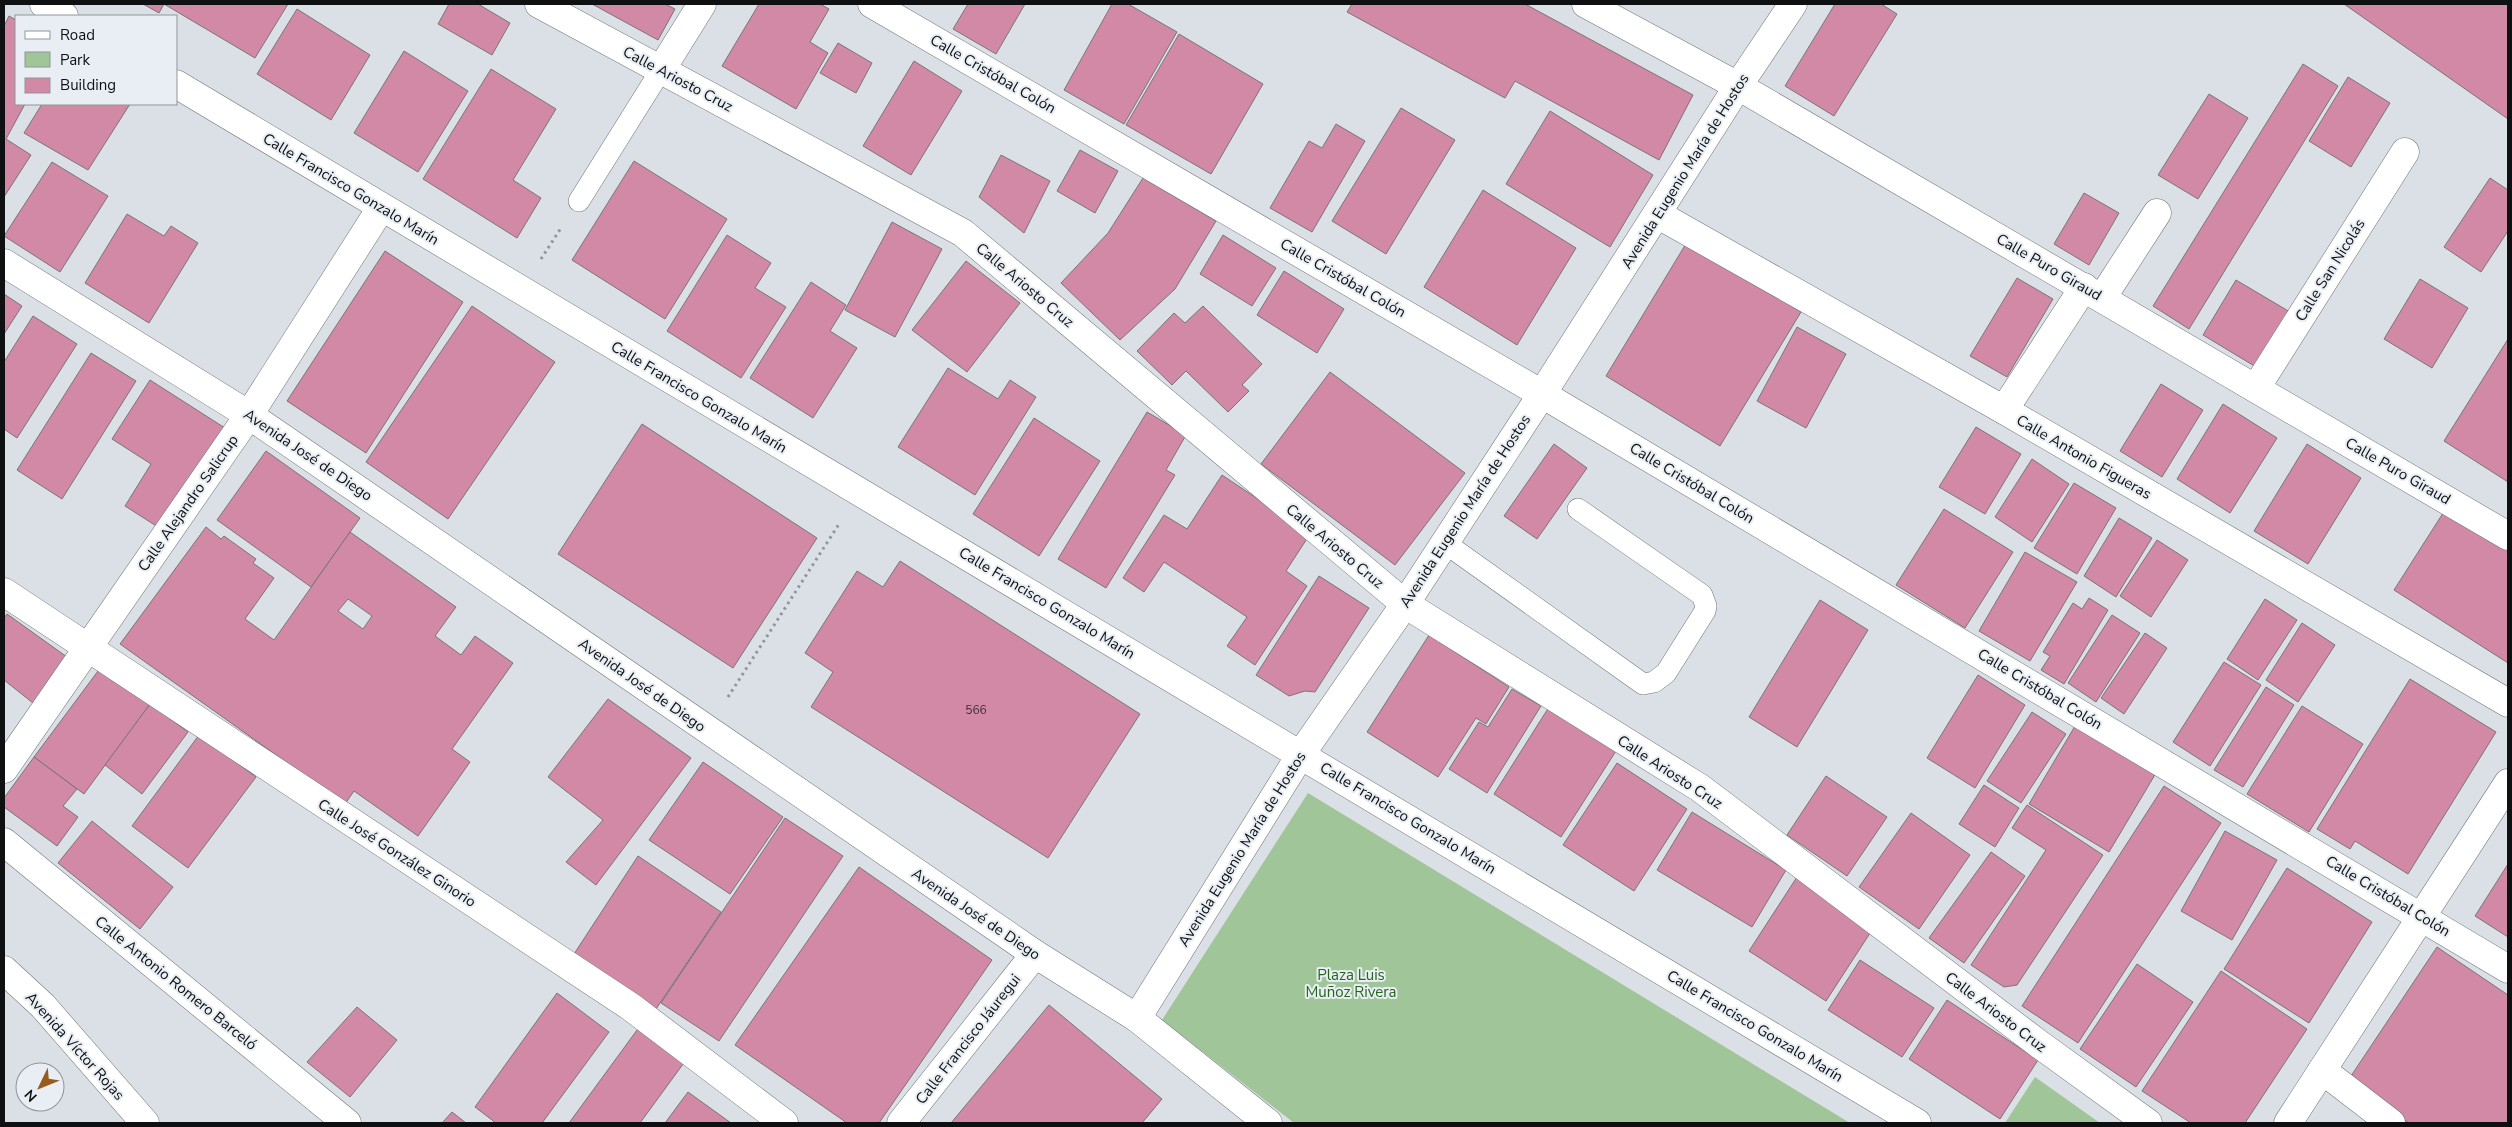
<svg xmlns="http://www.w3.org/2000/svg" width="2512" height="1127" font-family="'Nunito Sans',sans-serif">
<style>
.green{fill:#9fc599}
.building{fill:#d189a5;stroke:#7b7476;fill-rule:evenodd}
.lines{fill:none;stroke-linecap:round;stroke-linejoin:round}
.lane-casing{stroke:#6f7579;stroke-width:22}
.street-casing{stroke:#6f7579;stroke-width:29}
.secondary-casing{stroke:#6f7579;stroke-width:29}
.path{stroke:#90959a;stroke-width:3;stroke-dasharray:2.5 4;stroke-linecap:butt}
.lane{stroke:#fff;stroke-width:21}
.street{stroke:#fff;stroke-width:28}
.secondary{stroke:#fff;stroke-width:28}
.labels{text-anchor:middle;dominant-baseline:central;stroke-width:4;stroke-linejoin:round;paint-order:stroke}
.number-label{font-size:12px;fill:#3f2e37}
.street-label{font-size:15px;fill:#0e1012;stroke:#e8eef3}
.park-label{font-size:15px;fill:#25651b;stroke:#e8eef3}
</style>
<rect width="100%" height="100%" fill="#dae0e6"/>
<g class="green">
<polygon points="1308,793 1850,1123 1294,1123 1162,1020"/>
<polygon points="2035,1077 2100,1123 2005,1123"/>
</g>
<g class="building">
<polygon points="143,4 164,4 159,13"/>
<polygon points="164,4 288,4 255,58"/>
<polygon points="449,4 478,4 510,23 492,55 438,24"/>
<polygon points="592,4 665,4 675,9 658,40"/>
<polygon points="759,4 820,4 829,9 810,42 828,53 796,109 722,66"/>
<polygon points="968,4 1025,4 996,54 953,29"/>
<polygon points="1112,4 1128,4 1177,32 1124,124 1064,90"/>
<polygon points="1352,4 1525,4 1693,95 1659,160 1515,81 1505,98 1347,12"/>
<polygon points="1835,4 1881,4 1897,14 1834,116 1785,86"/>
<polygon points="2344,4 2508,4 2508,119"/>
<polygon points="297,9 370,55 331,120 257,74"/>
<polygon points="9,16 16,20 16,104 25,104 6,139 31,155 4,197 4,26"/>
<polygon points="1179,34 1263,84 1211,174 1126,125"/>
<polygon points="838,43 872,63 856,93 820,73"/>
<polygon points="404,51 468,91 418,172 354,133"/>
<polygon points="914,61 962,91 911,175 863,146"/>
<polygon points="2303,64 2338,86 2189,329 2153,306"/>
<polygon points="491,69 556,109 513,180 541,198 517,238 423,179"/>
<polygon points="2348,77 2390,103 2351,167 2309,141"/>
<polygon points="2209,94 2248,118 2198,199 2158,175"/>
<polygon points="42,104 130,104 88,170 24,133"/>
<polygon points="1401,108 1455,140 1386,254 1332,221"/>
<polygon points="1550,111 1653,175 1610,247 1506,184"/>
<polygon points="1336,124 1365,141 1312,232 1270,208 1309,141 1322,148"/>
<polygon points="1080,150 1118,171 1095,213 1057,191"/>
<polygon points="1001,155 1050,181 1024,233 979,197"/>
<polygon points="634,161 727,219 665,319 572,260"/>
<polygon points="52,162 108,196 60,272 4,236"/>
<polygon points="1143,178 1216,221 1175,289 1120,340 1061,283 1108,233"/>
<polygon points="2490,178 2508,190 2508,231 2481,272 2444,247"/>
<polygon points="1483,190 1576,248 1517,345 1424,287"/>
<polygon points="2084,193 2119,213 2089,265 2054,244"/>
<polygon points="127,214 164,236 171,226 198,243 149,323 85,283"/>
<polygon points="892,222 942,249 895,337 845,310"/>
<polygon points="727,235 771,263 755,288 786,307 741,378 667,331"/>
<polygon points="1223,235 1276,268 1252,306 1200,274"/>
<polygon points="1687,242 1801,312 1720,446 1606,376"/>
<polygon points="385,251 463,302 366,453 287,401"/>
<polygon points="966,261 1020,303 967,372 912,330"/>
<polygon points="1284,271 1344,309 1317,353 1257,315"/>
<polygon points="2017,278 2053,299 2007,377 1970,356"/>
<polygon points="2420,279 2468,308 2432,368 2384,339"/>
<polygon points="2236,280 2290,312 2256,367 2203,335"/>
<polygon points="811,282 846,305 830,331 857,348 813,418 750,378"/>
<polygon points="4,294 22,306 4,334"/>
<polygon points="472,306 555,362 448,519 366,462"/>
<polygon points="1203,306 1262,364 1242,385 1249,391 1228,412 1186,371 1172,385 1137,351 1174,313 1185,323"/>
<polygon points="33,316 77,344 17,438 4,429 4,362"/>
<polygon points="1797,327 1846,354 1806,428 1757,401"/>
<polygon points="2508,339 2508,482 2444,441"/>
<polygon points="91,353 136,381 62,499 17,470"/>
<polygon points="948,368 998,399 1010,380 1036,397 975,495 898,447"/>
<polygon points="1330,372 1465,473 1395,565 1261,464"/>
<polygon points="150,380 225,428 161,529 125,506 151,464 112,439"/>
<polygon points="2161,384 2203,410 2162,477 2120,451"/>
<polygon points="2223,404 2277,438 2230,513 2177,479"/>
<polygon points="1147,412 1186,435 1166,470 1175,475 1106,588 1058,559"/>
<polygon points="1034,418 1100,461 1039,556 973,514"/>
<polygon points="642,424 817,538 733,668 558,554"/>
<polygon points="1976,427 2021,454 1985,514 1939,487"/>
<polygon points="1554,444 1587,468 1537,539 1504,516"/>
<polygon points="2307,444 2361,478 2308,564 2254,531"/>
<polygon points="266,451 360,518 311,587 217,520"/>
<polygon points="2032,459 2069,484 2032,542 1995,517"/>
<polygon points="1222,475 1310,534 1286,571 1307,586 1255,665 1227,646 1247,617 1164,562 1144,592 1123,578 1164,515 1187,529"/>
<polygon points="2074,483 2116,508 2077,574 2034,548"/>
<polygon points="1944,509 2013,552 1965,628 1896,585"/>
<polygon points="2445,510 2508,550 2508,663 2394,590"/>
<polygon points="2119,518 2152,538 2116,597 2084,576"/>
<path d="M206 527 221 539 224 536 256 559 253 563 274 578 245 619 274 640 350 532 456 607 435 636 461 655 475 636 513 663 452 749 470 762 418 836 354 791 345 804 120 644ZM348 599 372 616 363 629 338 611Z"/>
<polygon points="2157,540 2188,560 2151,617 2120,596"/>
<polygon points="2025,552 2077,582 2030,661 1979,631"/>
<polygon points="900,561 1140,714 1048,858 811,707 833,672 805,653 857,571 883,587"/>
<polygon points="1319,576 1369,608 1315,692 1305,691 1289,696 1256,675"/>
<polygon points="2089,598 2108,610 2064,684 2041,670 2050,656 2043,652 2073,603 2082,609"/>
<polygon points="2265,599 2297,620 2258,680 2227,659"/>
<polygon points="1820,600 1868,630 1797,747 1749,717"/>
<polygon points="7,614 67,657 33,703 4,680 4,618"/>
<polygon points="2112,615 2140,633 2096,702 2068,683"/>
<polygon points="2302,623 2335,645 2298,702 2266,680"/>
<polygon points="2145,633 2167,648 2124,714 2101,698"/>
<polygon points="1429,635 1509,687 1486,724 1476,718 1438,777 1367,732"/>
<polygon points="2224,662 2261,685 2210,766 2173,742"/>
<polygon points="101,667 150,704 84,794 34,757"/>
<polygon points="1978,675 2025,705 1975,788 1927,758"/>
<polygon points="2410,679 2496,732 2408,874 2355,841 2350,849 2317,829"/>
<polygon points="2266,687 2294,705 2243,787 2214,770"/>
<polygon points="1512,689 1541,706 1487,793 1449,769 1479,722 1488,727"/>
<polygon points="608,699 691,758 596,885 566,862 603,820 548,777"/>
<polygon points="150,704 188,732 142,794 105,765"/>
<polygon points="2302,706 2363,744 2309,832 2247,794"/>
<polygon points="1549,707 1616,751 1561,837 1494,794"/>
<polygon points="2032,712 2066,734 2021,803 1987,781"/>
<polygon points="2075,726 2156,773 2109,852 2029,804"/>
<polygon points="199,735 256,777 188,868 132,826"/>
<polygon points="34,757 77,789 63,806 78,817 57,846 4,807 4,798"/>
<polygon points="703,762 783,817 730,894 649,840"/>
<polygon points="1617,763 1687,809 1634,891 1563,845"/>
<polygon points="1826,776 1887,817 1847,876 1787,835"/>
<polygon points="1984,785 2019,808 1995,847 1959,824"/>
<polygon points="2164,786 2221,823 2078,1043 2022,1006"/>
<polygon points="2027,805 2103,855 2017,985 2004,987 1971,965 2046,850 2012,828"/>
<polygon points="1692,812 1786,870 1752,927 1657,870"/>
<polygon points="1911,813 1970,855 1919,929 1859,887"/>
<polygon points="785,818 843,856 719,1041 661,1003"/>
<polygon points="92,821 173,887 140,929 58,863"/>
<polygon points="2225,831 2277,860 2232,940 2181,911"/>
<polygon points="1991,852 2025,876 1964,963 1929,938"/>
<polygon points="638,856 721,912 656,1009 574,954"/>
<polygon points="2508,864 2508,937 2475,916"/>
<polygon points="859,867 992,960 879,1123 847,1123 735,1045"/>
<polygon points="2287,868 2372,922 2309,1023 2224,969"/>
<polygon points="1797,877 1874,927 1826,1001 1749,951"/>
<polygon points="2437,947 2508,995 2508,1123 2409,1123 2347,1082"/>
<polygon points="1860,960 1934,1008 1902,1057 1828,1010"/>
<polygon points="2137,964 2193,1002 2136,1087 2080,1049"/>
<polygon points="2221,971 2307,1029 2245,1123 2191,1123 2142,1091"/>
<polygon points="557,993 609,1032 542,1123 496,1123 475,1107"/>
<polygon points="1947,1000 2038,1060 2000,1119 1909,1059"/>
<polygon points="1049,1005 1162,1099 1142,1123 951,1123"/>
<polygon points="357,1007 397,1040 350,1097 307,1062"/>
<polygon points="640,1026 686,1060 640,1123 569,1123"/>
<polygon points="688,1092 731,1123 665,1123"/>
<polygon points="452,1112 466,1123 442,1123"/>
</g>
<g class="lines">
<g class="lane-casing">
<g id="lane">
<polyline points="579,201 661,70"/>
<polyline points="1445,543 1643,684 1654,682 1666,673 1705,611 1706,606 1702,595 1578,509"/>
</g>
</g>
<g class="street-casing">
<g id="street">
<polyline points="44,4 64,16"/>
<polyline points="539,4 963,233 1405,604 1700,788 2039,1044 2148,1123"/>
<polyline points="872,4 1542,394 2508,969"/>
<polyline points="1586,4 1738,86 2508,536"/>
<polyline points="661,70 702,4"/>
<polyline points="176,84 1917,1123"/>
<polyline points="1657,214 2004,410 2508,703"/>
<polyline points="4,263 249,415 1035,954 1137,1018 1268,1123"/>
<polyline points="2102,298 2157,213"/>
<polyline points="2256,388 2405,152"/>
<polyline points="2004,410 2084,287"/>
<polyline points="4,592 631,1007 784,1123"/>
<polyline points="4,769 249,415 381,208"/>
<polyline points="4,842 347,1123"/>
<polyline points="2322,1070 2391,1123"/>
<polyline points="901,1123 1035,954"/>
<polyline points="2288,1123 2508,783"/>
</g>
</g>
<g class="secondary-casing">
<g id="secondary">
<polyline points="4,970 43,1006 145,1123"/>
<polyline points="1137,1018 1301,754 1405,604 1542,394 1738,86 1793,4"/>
</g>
</g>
<g class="path">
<polyline points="541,259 561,228"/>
<polyline points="728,697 839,524"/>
</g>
<use href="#lane" class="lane"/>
<use href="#street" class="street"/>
<use href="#secondary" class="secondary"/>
</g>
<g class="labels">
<g class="number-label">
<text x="976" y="710">566</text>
</g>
<g class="street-label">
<text transform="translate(993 74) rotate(30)">Calle Cristóbal Colón</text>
<text transform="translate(678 79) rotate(28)">Calle Ariosto Cruz</text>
<text transform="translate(1685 171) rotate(-58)">Avenida Eugenio María de Hostos</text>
<text transform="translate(351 189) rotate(31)">Calle Francisco Gonzalo Marín</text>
<text transform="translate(2049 267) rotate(30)">Calle Puro Giraud</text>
<text transform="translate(2330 270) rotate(-58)">Calle San Nicolás</text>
<text transform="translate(1343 278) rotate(30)">Calle Cristóbal Colón</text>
<text transform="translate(1025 285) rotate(40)">Calle Ariosto Cruz</text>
<text transform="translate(699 397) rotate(31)">Calle Francisco Gonzalo Marín</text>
<text transform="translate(308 455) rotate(34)">Avenida José de Diego</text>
<text transform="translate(2084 457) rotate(30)">Calle Antonio Figueras</text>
<text transform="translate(2398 471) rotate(30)">Calle Puro Giraud</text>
<text transform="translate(1692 483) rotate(31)">Calle Cristóbal Colón</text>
<text transform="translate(188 503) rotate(-55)">Calle Alejandro Salicrup</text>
<text transform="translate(1465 511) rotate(-57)">Avenida Eugenio María de Hostos</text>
<text transform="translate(1335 546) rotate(40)">Calle Ariosto Cruz</text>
<text transform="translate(1047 603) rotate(31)">Calle Francisco Gonzalo Marín</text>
<text transform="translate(642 685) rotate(35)">Avenida José de Diego</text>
<text transform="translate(2040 689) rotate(31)">Calle Cristóbal Colón</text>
<text transform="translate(1670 772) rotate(33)">Calle Ariosto Cruz</text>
<text transform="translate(1408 818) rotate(31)">Calle Francisco Gonzalo Marín</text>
<text transform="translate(1242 849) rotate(-58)">Avenida Eugenio María de Hostos</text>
<text transform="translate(397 853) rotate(33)">Calle José González Ginorio</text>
<text transform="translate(2388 896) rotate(31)">Calle Cristóbal Colón</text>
<text transform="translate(976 914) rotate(34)">Avenida José de Diego</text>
<text transform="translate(176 983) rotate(39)">Calle Antonio Romero Barceló</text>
<text transform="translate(1996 1012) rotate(37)">Calle Ariosto Cruz</text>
<text transform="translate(1755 1026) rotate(31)">Calle Francisco Gonzalo Marín</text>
<text transform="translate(968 1039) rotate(-52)">Calle Francisco Jáuregui</text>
<text transform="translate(75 1046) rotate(48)">Avenida Víctor Rojas</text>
</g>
<g class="park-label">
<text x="1351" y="975">Plaza Luis<tspan x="1351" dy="17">Muñoz Rivera</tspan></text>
</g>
</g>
<rect width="2512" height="1127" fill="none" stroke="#0e1012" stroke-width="10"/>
<rect x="15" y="15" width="162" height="90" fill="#e8eef3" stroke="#919599"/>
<rect x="25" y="31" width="25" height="8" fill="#ffffff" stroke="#919599"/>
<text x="60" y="40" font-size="15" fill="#0e1012">Road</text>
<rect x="25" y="52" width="25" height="15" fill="#9fc599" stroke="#919599"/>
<text x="60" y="65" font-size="15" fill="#0e1012">Park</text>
<rect x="25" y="78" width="25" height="15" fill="#d189a5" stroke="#919599"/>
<text x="60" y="90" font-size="15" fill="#0e1012">Building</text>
<g transform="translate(40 1087) rotate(227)"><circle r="24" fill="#e8eef3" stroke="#919599"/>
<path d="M0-4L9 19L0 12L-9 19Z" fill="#975c1c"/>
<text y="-8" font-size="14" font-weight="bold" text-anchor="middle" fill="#0e1012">N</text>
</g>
</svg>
